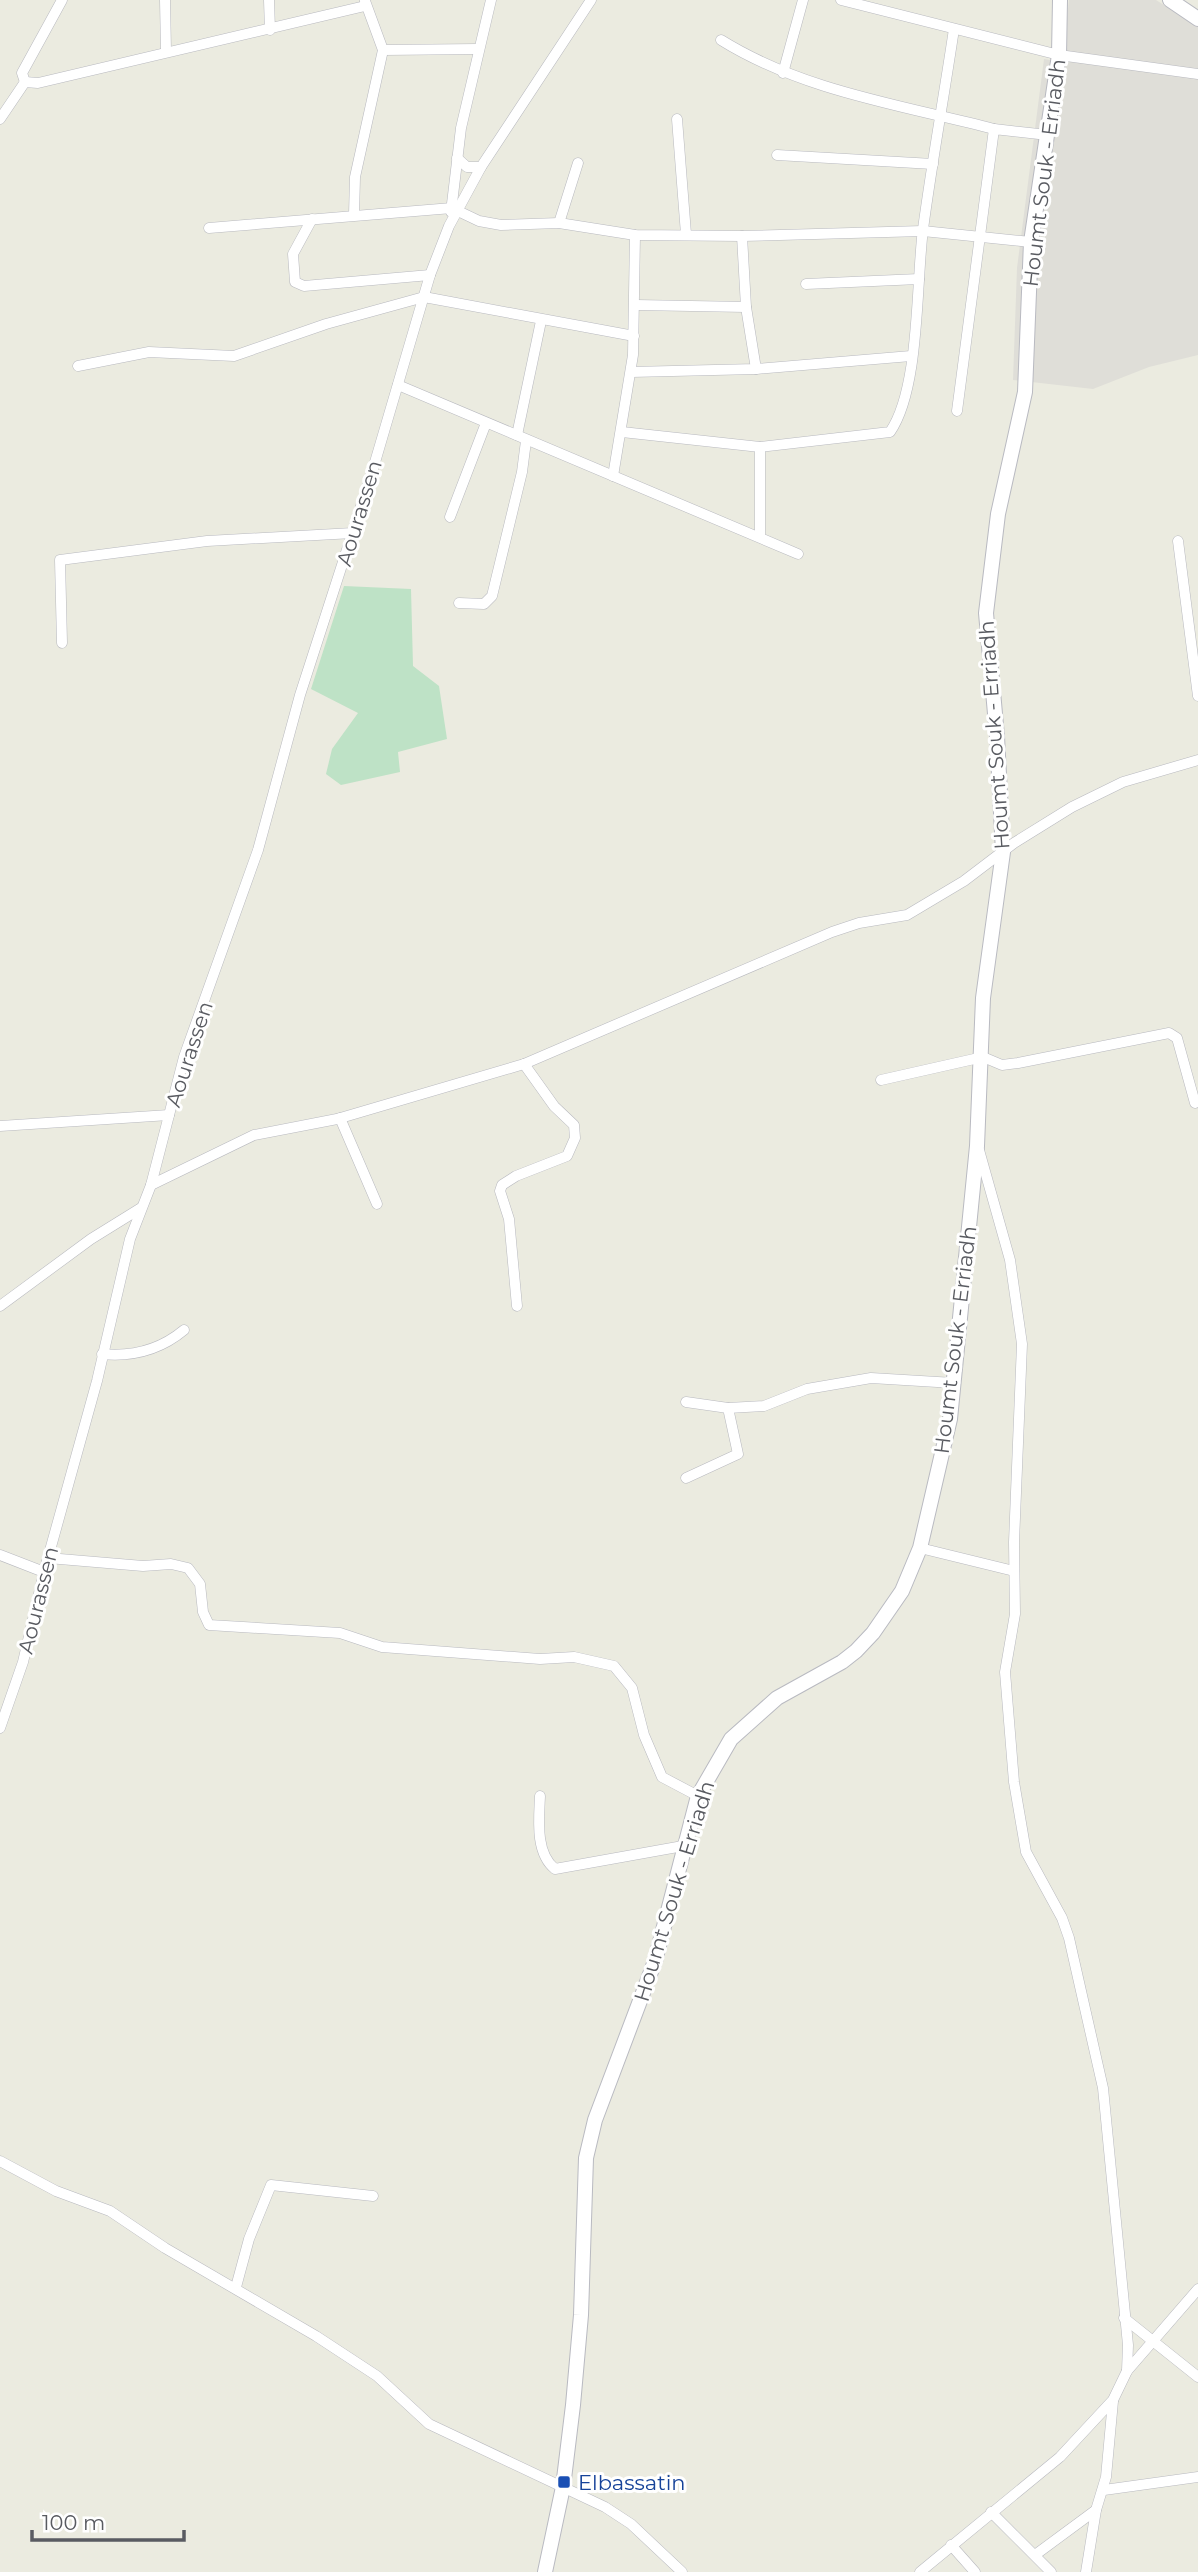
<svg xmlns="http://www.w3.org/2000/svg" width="1198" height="2572" font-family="Montserrat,sans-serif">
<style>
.industrial{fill:#dfded8}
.green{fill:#bee2c6}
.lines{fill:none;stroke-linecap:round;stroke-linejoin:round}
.street-casing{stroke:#b8b9bf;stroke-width:11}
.secondary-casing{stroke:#b9bac1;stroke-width:16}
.street{stroke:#fff;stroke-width:10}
.secondary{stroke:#fff;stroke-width:14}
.transit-dot{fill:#1a4fb4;stroke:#fff;stroke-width:2.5}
.labels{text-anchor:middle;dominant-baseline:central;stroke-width:6;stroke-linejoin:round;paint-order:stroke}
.street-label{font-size:21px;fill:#595b61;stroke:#fff}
.transit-label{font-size:21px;fill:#164399;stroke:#fff;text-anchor:start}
</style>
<rect width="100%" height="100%" fill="#ebebe0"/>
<polygon class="industrial" points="1069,0 1156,0 1198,27 1198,355 1149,367 1093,389 1013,380 1017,268 1044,59 1062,62"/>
<polygon class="green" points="344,586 411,589 413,666 439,686 447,739 398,752 400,772 341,785 326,774 332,749 358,713 311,689"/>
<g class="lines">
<g class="street-casing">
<g id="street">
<polyline points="165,0 166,51"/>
<polyline points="269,0 270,30"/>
<polyline points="841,0 1059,55 1198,74"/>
<path d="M721 40C803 91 901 105 994 129"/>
<polyline points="383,50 478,49"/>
<polyline points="783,73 803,0"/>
<polyline points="25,82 38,83 365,6"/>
<polyline points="25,82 22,73 62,0"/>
<polyline points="0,119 25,82"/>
<polyline points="677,119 686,234"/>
<polyline points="777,155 933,164"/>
<polyline points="457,158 467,167 481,167"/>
<polyline points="458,211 479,221 501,225 559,223 635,235 742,236 923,231 1031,242"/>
<polyline points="451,212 461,128 491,0"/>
<polyline points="354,215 355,177 383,50 365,1"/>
<polyline points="312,219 293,254 295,282 304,286 430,275"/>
<polyline points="559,223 578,163"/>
<polyline points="209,228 452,208"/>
<polyline points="742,236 746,307 756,369"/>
<polyline points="806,284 919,279"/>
<polyline points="636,305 746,307"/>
<polyline points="78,366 149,352 234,356 326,324 424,297 634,336"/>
<polyline points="631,372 756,369 911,356"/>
<polyline points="398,385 798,554"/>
<polyline points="957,411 994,129 1048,135"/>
<path d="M622 432 760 447 890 432C920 389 916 284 923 229 932 162 944 96 954 29"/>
<polyline points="517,435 541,321"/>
<polyline points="613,476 633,355 635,235"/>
<polyline points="450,517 486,423"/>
<polyline points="760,536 760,447"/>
<polyline points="1178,541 1198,696"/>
<polyline points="459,603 484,604 492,596 522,472 526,441"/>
<polyline points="62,643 60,560 207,541 353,533"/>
<polyline points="881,1080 983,1057 1002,1065 1018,1063 1169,1033 1177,1038 1195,1103"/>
<polyline points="340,1118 377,1204"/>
<polyline points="0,1126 169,1115"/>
<polyline points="979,1150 1010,1260 1022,1344 1014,1542 1015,1614 1005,1672 1014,1782 1026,1852 1062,1918 1069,1938 1103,2088 1128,2345 1127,2371"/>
<polyline points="151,1185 254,1135 337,1119 524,1064 832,932 859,923 907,915 964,881 1014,843 1072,807 1123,782 1198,760"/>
<polyline points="0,1306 91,1239 141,1208"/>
<polyline points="517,1306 509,1219 500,1191 502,1185 516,1176 567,1156 575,1138 574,1125 554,1106 524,1064"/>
<path d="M102 1354C133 1357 160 1350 184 1330"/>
<polyline points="686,1402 728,1408 764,1406 807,1389 871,1378 954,1383"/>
<polyline points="686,1478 738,1454 728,1408"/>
<polyline points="920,1548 1014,1571"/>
<polyline points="0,1555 44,1572"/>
<polyline points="48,1558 143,1566 171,1564 188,1568 200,1584 203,1612 209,1625 340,1633 382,1647 540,1659 574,1657 614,1666 632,1688 644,1735 662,1777 698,1796"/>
<polyline points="0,1728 23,1662 44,1572 97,1381 130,1239 151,1185 184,1057 258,850 300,695 373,469 430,275 449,226 481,167 591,0"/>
<path d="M540 1796C539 1819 535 1853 555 1869L683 1846"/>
<polyline points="0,2161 56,2191 110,2211 165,2248 316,2336 377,2376 429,2424 605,2507 631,2524 682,2572"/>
<polyline points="236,2287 249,2239 271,2185 373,2196"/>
<polyline points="1124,2318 1198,2377"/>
<polyline points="1104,2490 1198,2477"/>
<polyline points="991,2512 1051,2572"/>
<polyline points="951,2545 975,2572"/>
<polyline points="1035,2555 1096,2510"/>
<polyline points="920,2572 1060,2457 1113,2400 1127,2371 1198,2289"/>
<polyline points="1086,2572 1096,2510 1106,2477 1113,2401"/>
</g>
</g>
<g class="secondary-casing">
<g id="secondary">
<polyline points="1170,0 1198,19"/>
<polyline points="545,2572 563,2487 573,2405 581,2315 586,2158 595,2120 655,1961 698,1796 731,1739 777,1698 842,1662 856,1651 873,1633 902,1591 920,1548 950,1419 977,1146 983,998 1003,852 997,736 986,613 998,514 1025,392 1031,242 1059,55 1060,0"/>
</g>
</g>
<use href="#street" class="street"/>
<use href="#secondary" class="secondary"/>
</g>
<rect class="transit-dot" x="557" y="2475" width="14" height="14" rx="3.5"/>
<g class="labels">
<g class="street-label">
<text transform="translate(1044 173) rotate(-83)">Houmt Souk - Erriadh</text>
<text transform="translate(359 513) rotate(-73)">Aourassen</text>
<text transform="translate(994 735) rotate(-94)">Houmt Souk - Erriadh</text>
<text transform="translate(189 1054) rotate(-72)">Aourassen</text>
<text transform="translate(955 1340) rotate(-83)">Houmt Souk - Erriadh</text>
<text transform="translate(38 1600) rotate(-76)">Aourassen</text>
<text transform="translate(674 1891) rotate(-73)">Houmt Souk - Erriadh</text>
</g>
<g class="transit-label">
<text x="578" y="2482">Elbassatin</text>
</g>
</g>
<path d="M32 2530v10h152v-10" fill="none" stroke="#595b61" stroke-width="3.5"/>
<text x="42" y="2530" font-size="21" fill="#595b61" stroke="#ffffff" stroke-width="5" paint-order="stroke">100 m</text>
</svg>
